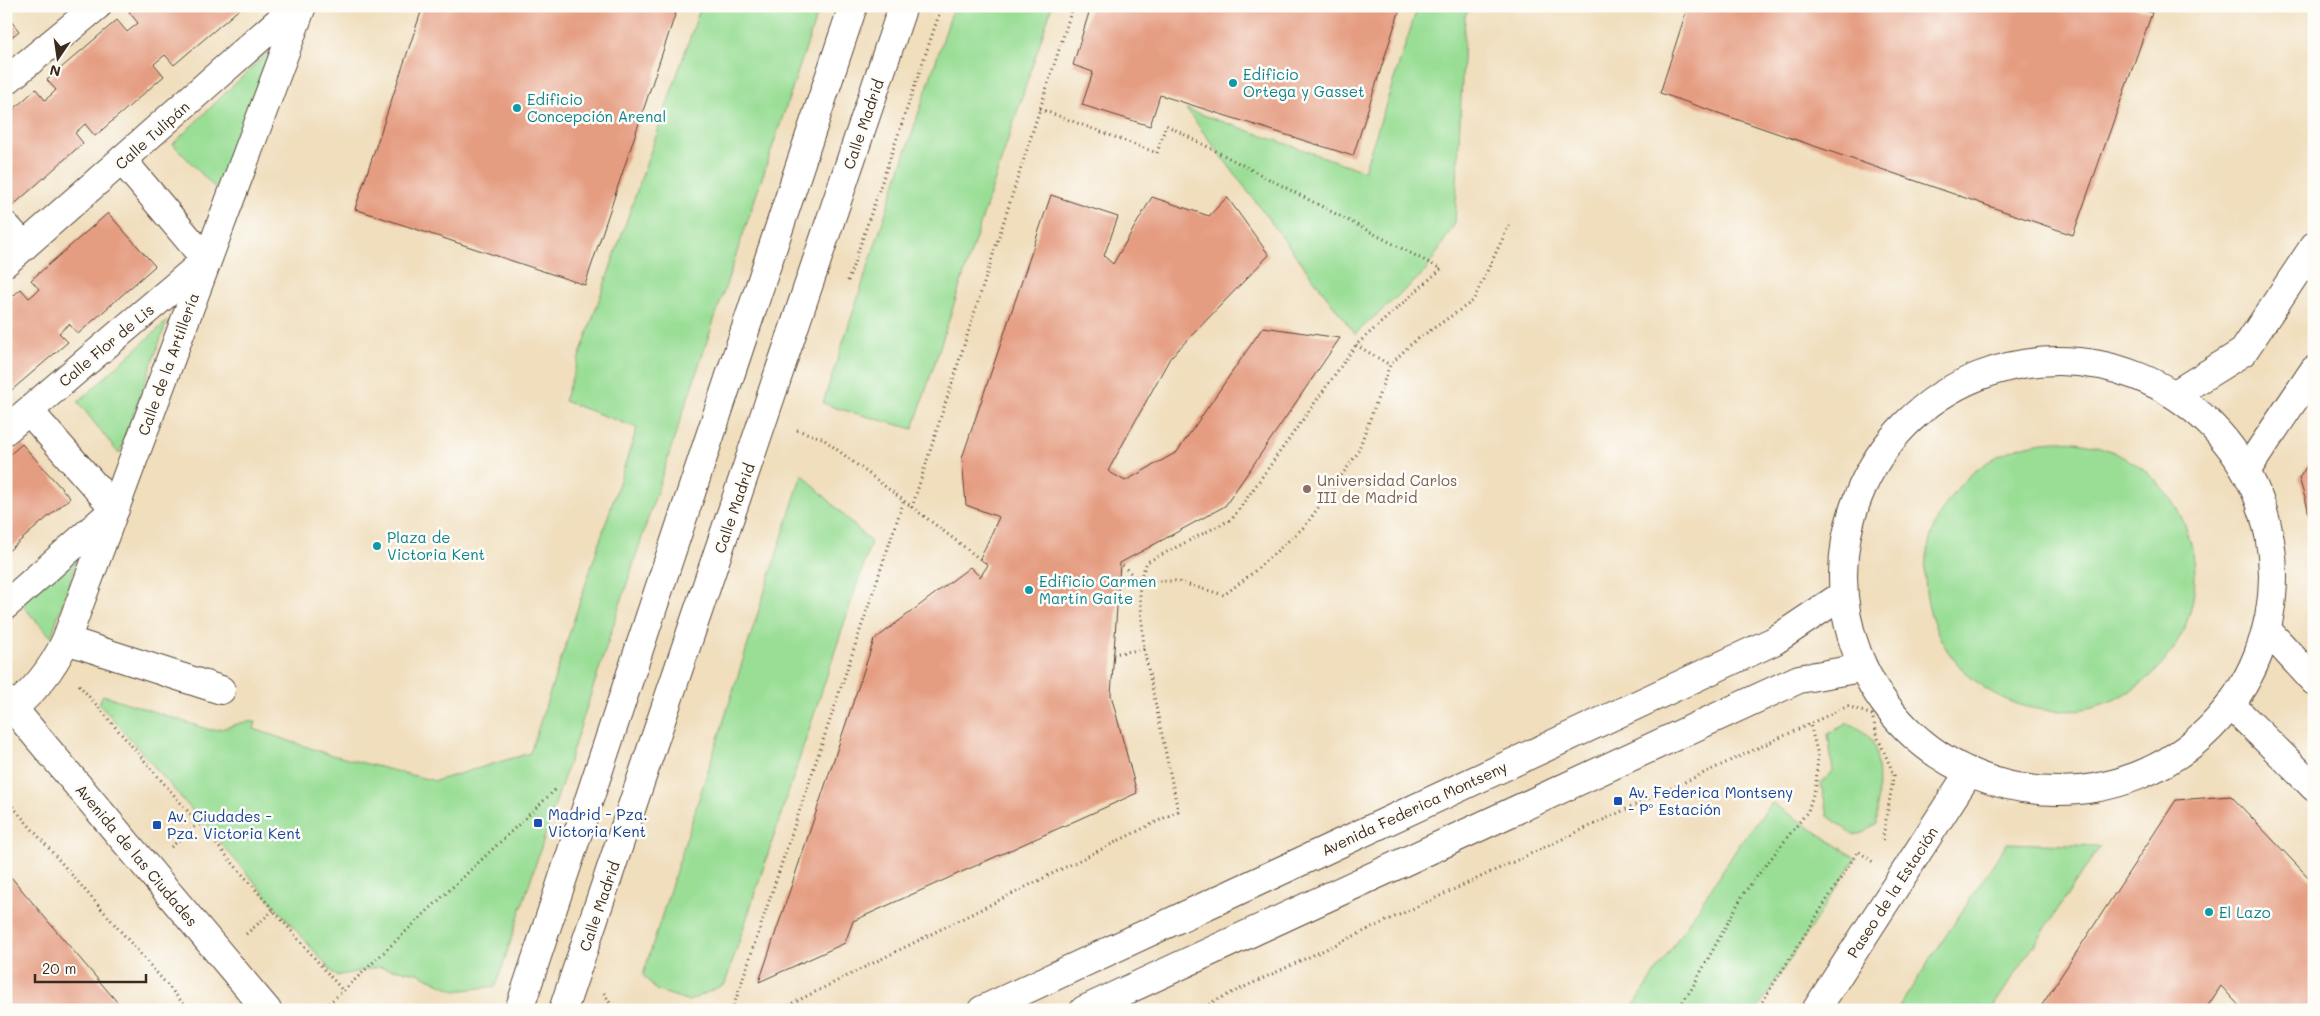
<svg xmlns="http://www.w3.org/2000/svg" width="2320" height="1016" font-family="Mali,sans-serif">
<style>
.green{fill:#9ade96;stroke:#6a845a}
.building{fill:#e59d82}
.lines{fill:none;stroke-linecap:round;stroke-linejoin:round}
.minor-casing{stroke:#564536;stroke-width:30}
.path{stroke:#564536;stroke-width:3;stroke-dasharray:1 4;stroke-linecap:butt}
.minor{stroke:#fff;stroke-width:28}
.culture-dot{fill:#0f9aa8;stroke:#fdfcf7;stroke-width:2}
.education-dot{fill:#8d6e63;stroke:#fdfcf7;stroke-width:2}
.transit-dot{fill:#1a4fb4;stroke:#fdfcf7;stroke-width:2}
.labels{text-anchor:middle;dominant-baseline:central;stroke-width:5;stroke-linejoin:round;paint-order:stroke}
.culture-label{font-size:15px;fill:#0d838f;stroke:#fdfcf7;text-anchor:start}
.street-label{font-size:15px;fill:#3b2a1e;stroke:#fdfcf7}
.education-label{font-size:15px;fill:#785e54;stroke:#fdfcf7;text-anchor:start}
.transit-label{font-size:15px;fill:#164399;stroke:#fdfcf7;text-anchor:start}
</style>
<rect width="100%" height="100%" fill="#fdfcf7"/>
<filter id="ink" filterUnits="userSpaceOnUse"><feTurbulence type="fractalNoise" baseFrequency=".02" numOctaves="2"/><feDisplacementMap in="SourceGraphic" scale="10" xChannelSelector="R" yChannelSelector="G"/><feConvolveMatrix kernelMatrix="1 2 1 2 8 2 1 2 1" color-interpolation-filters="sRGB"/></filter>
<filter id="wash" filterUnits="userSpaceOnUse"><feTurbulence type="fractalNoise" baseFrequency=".0096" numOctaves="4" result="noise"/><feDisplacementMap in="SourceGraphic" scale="20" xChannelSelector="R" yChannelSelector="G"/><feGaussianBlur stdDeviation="1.12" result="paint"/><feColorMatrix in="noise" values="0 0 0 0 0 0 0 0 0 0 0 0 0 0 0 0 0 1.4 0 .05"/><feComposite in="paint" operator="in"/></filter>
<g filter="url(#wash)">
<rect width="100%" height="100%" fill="#f0debd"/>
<g class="green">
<path d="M701 6H820L674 439 496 986 455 991 418 973 379 967 336 976 99 703 103 695 210 730C229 730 237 720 256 722L254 729 328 754 435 781 530 753 637 428 564 401Z"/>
<polygon points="954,6 1052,6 913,429 836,408 823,403"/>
<polygon points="1418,6 1470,6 1465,16 1455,223 1425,272 1355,334 1186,109 1364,171"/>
<polygon points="275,45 220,193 173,144"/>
<polygon points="167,321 119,454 78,402"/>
<circle cx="2060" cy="576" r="135"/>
<polygon points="802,474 871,542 725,984 689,1001 656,990 643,975"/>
<polygon points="81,549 51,637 18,601"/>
<path d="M1848 723C1858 727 1870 734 1874 745 1880 762 1877 803 1877 823L1863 833 1853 835 1828 816 1821 784 1833 770 1828 734Z"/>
<polygon points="1772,803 1856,858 1757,1010 1631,1010 1742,841"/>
<polygon points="2007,843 2100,846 1991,1010 1897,1010"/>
</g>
<g id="blocks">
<g class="building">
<polygon points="136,6 243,6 174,65 165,55 154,64 164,76 95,136 85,124 75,133 83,143 8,210 6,116 36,89 45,100 51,95 56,90 47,80 117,20 127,32 132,28 138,23 129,12"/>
<polygon points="423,6 678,6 585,285 355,209"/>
<polygon points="1091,6 1401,6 1353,156 1160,95 1150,126 1082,105 1093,72 1073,65"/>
<polygon points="1688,6 2132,6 2152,13 2073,235 1660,93"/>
<polygon points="6,15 19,31 6,42"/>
<polygon points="1051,195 1118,217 1104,256 1113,264 1152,197 1209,216 1227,197 1269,255 1170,358 1108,471 1125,481 1177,452 1263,327 1340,338 1225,506 1120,563 1111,695 1137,793 853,921 845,943 759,982 874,640 970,567 980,577 988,565 980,559 999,517 966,505 962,458"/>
<polygon points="108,213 155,266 78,334 69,324 59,333 68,342 6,395 6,302 21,289 29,298 34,294 39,289 31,280"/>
<polygon points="22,444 70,498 6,553 6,458"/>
<polygon points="2314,455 2314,537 2313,537 2307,505 2299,478"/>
<polygon points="2231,796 2314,883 2314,1010 2243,1010 2221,986 2205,1010 2042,1010 2040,1008 2176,800"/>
<polygon points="11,877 47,920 124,1010 6,1010 6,891"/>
</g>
</g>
</g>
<g filter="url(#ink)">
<use href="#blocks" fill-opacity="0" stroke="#564536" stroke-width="1"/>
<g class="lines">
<g class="minor-casing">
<g id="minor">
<polyline points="6,81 97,6"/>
<polyline points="6,226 24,246"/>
<polyline points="6,262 296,6"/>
<circle cx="2058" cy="576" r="215"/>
<polyline points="2177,393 2243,352 2314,246"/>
<polyline points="6,430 206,260 123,161"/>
<polyline points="2248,468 2314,370"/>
<polyline points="6,605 115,509 29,411"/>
<polyline points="2270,633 2314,681"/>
<polyline points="66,640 221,690"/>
<polyline points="6,700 267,1010"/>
<polyline points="2233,707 2314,787"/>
<path d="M6 713C33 694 52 670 66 640L302 6"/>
<polyline points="519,1010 853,6"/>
<polyline points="563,1010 903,6"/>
<polyline points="982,1010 1774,641 1841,596"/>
<polyline points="1084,1010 1799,679 1861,668"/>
<polyline points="1816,1010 1968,774"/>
</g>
</g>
<g class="path">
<polyline points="1040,109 1157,153 1166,125 1441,269 1356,345 1232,519 1147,562 1139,581 1120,563"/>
<polyline points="848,281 942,6"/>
<polyline points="1356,345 1390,365"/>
<polyline points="797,430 822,438 912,507"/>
<polyline points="980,559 912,507 1073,6"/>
<polyline points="1113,654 1144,649"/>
<polyline points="79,685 343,991"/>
<polyline points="6,799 189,1010"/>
<polyline points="171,847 199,823"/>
<polyline points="246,934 274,910"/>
<polyline points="604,993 614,1010"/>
<polyline points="321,1010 343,991 556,789"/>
<polyline points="734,1010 733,1008 904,500"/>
<polyline points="779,1010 1178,811 1144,649 1139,581 1175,581 1224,595 1249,576 1305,526 1357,454 1390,365 1412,343 1473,301 1510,223"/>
<polyline points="1195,1010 1848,706 1872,715 1878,738 1894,775 1882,842"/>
<polyline points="1677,1010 1691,990 1744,893 1808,811 1816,785 1818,755 1810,724"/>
<polyline points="1757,1010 1858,851 1873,862"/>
</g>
<use href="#minor" class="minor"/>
</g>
</g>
<g class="culture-dot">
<circle cx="1233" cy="83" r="5"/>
<circle cx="517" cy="108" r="5"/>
<circle cx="377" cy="546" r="5"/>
<circle cx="1029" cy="590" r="5"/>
<circle cx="2209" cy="912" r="5"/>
</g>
<circle class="education-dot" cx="1307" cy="489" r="5"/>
<g class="transit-dot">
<rect x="1613" y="796" width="10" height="10" rx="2.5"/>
<rect x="533" y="818" width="10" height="10" rx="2.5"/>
<rect x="152" y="820" width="10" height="10" rx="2.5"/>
</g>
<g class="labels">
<g class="culture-label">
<text x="1243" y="74">Edificio<tspan x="1243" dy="17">Ortega y Gasset</tspan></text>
<text x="527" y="99">Edificio<tspan x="527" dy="17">Concepción Arenal</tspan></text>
<text x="387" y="537">Plaza de<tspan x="387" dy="17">Victoria Kent</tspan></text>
<text x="1039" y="581">Edificio Carmen<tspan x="1039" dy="17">Martín Gaite</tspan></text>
<text x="2219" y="912">El Lazo</text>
</g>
<g class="street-label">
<text transform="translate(863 124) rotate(-71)">Calle Madrid</text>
<text transform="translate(152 135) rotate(-42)">Calle Tulipán</text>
<text transform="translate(106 345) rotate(-40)">Calle Flor de Lis</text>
<text transform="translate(168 364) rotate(-70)">Calle de la Artillería</text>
<text transform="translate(734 508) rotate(-71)">Calle Madrid</text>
<text transform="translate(1414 808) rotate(-25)">Avenida Federica Montseny</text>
<text transform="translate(137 855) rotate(50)">Avenida de las Ciudades</text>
<text transform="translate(1892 892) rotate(-57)">Paseo de la Estación</text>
<text transform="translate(599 906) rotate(-71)">Calle Madrid</text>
</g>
<g class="education-label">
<text x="1317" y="480">Universidad Carlos<tspan x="1317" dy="17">III de Madrid</tspan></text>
</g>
<g class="transit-label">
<text x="1628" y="792">Av. Federica Montseny<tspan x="1628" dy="17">- Pº Estación</tspan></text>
<text x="548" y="814">Madrid - Pza.<tspan x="548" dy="17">Victoria Kent</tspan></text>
<text x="167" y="816">Av. Ciudades -<tspan x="167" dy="17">Pza. Victoria Kent</tspan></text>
</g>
</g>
<rect width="2320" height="1016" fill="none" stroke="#fdfcf7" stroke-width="25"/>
<g transform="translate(58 58) rotate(193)" stroke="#fdfcf7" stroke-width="4" paint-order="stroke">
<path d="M0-4L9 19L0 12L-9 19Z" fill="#3b2a1e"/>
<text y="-8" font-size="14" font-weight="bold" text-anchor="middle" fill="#3b2a1e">N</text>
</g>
<path d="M35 974v8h111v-8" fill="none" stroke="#3b2a1e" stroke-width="2.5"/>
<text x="42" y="974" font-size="15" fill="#3b2a1e" stroke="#fdfcf7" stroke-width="4" paint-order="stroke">20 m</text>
</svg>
